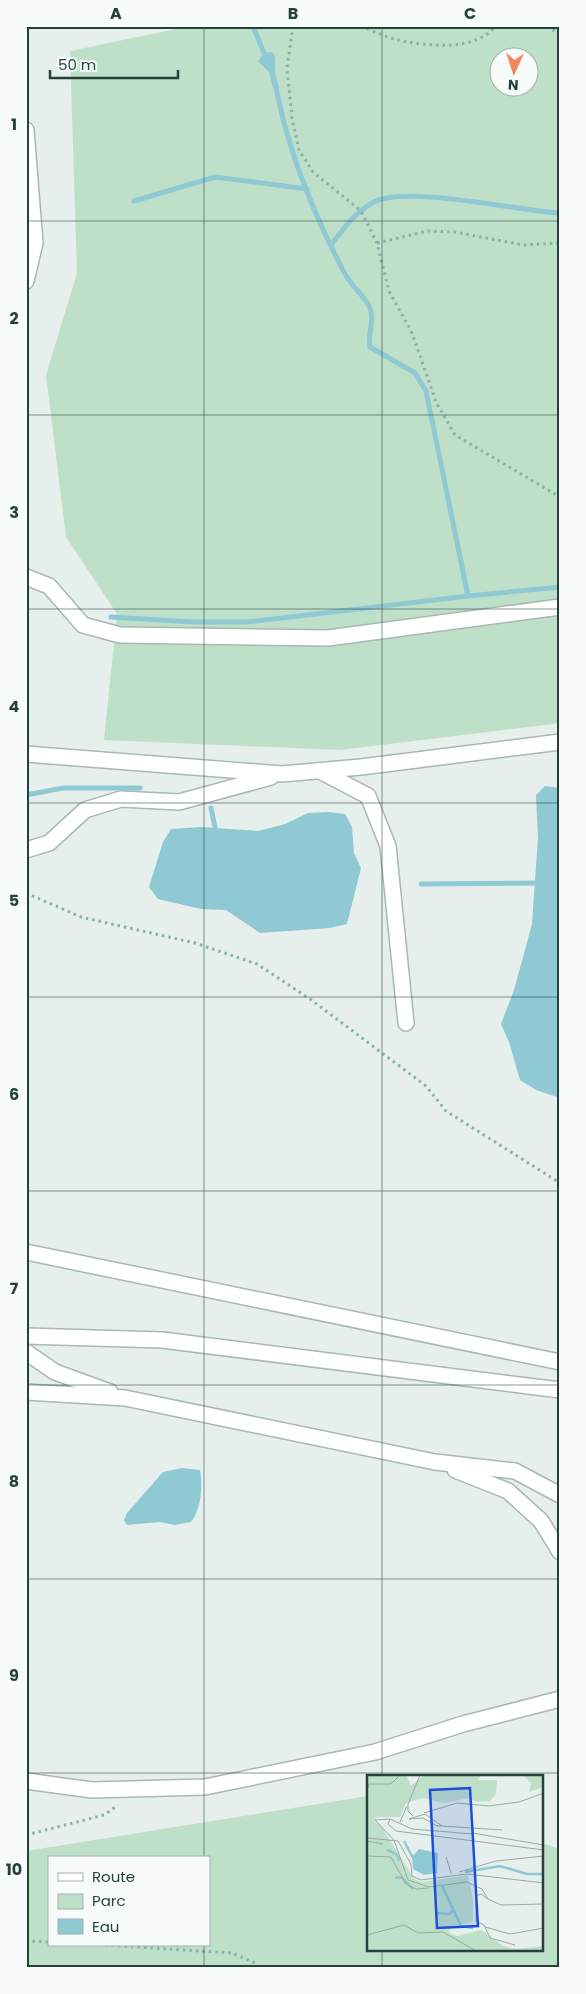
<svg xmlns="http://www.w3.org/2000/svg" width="586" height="1994" font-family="Poppins,sans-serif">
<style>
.green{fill:#bfe0c8;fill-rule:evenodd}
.water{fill:#8ec9d4}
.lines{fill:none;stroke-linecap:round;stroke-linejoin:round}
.stream{stroke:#8ec9d4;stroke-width:5}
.minor-casing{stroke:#a8b8b2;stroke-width:18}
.path{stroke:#86b3a5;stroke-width:3;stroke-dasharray:2.5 4;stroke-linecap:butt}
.minor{stroke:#fff;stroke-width:15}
.grid{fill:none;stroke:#24423a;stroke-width:1;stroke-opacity:0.55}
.inset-river{fill:none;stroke:#8ec9d4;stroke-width:2.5}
.inset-road{fill:none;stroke:#98aaa4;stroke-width:1}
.view{fill:#1d4ed8;fill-opacity:0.15;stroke:#1d4ed8;stroke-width:2.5}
.inset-edge{fill:none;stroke:#24423a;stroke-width:2.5}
.neatline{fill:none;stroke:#24423a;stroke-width:2}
.grid-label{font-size:16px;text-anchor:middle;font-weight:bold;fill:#24423a}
</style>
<rect width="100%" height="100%" fill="#e6efeb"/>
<g class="green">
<path d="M190 26H560V723L340 750 104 740 117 614 66 537 46 375 77 273 70 51ZM498 58H528V88H498Z"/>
<path d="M368 1796V1950H542V1843L560 1849V1968H26V1851ZM49 1858H209V1945H49Z"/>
</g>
<g class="water">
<polygon points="272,52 275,56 275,71 278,88 273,88 269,72 258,61 264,53"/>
<polygon points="545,786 560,788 560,1098 536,1090 520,1080 509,1042 501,1024 514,990 532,924 538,838 536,795"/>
<polygon points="329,812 345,814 352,827 354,853 361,868 347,924 330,928 260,933 226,910 201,909 158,899 149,887 163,842 171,829 201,827 258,831 285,824 308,813"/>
<path d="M182 1468 200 1470C203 1486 201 1510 191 1522L175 1525 160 1522 127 1525 124 1520 127 1513 163 1472Z"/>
</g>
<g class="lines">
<g class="stream">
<polyline points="253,26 266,58"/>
<path d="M275 82C287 149 313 213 344 272 350 285 363 294 369 306 376 320 367 331 370 347L415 373 426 391 468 596 560 587"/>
<polyline points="134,201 215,177 307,189"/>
<path d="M331 245C343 229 356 211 374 202 408 185 517 211 560 213"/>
<polyline points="111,617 194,622 247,622 468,596"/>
<polyline points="26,795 63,788 140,788"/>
<polyline points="211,808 216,832"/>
<polyline points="421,884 540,883"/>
</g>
<g class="minor-casing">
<g id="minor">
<polyline points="26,130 35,243 26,281"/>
<polyline points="26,577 49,586 83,625 120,635 328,638 560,607"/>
<polyline points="26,754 282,774 361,767 560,742"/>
<polyline points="320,771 368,796 388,846 406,1023"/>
<polyline points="26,850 49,843 85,810 121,799 179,802 271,777"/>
<polyline points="26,1252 560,1362"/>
<polyline points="26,1336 162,1340 560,1390"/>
<polyline points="26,1352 55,1372 110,1392"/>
<polyline points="26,1392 125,1398 435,1462 515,1471 560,1495"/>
<polyline points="455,1470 508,1491 541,1521 560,1552"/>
<polyline points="26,1781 92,1790 205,1787 375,1752 463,1724 560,1699"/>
</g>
</g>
<g class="path">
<polyline points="293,26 287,68 292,118 299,150 313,172 361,211 377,243 389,291 412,333 436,402 455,435 560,497"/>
<path d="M361 26C373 31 386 37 398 40 425 46 477 52 495 26"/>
<polyline points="547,26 560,34"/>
<polyline points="377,243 428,231 455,232 523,245 560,243"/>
<polyline points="26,893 81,917 195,943 257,964 310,999 426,1086 446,1111 560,1183"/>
<polyline points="26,1835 104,1815 118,1805"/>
<polyline points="26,1941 49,1942"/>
<polyline points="105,1945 232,1953 255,1963 259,1968"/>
</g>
<use href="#minor" class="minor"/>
</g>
<path class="grid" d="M204 26V1858M382 26V1776M26 221H560M26 415H560M26 609H560M26 803H560M26 997H560M26 1191H560M26 1385H560M26 1579H560M26 1773H560M204 1945V1968M382 1950V1968"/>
<g transform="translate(367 1775)">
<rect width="176" height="176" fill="#e6efeb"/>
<path d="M0 0H39L44 11 57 0H115L111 5H130L129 19 123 26 109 27 103 23 77 28 56 23 39 28 33 42H9L7 46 15 52 47 104 55 107 101 100 106 125V147L84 151 82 158 90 161 114 155 136 171 149 174 176 171V176H0ZM156 0H176V12L162 17 164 8Z" fill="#bfe0c8"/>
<path d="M52 74 71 78 70 98 57 100 46 94 45 82Z" fill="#8ec9d4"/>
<path class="inset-river" d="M37 66 46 83M20 75 29 79 33 86M98 97 133 91 160 99H177M28 103 34 102 46 114M75 111 94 151 106 153M69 138 82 139 87 135"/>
<path class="inset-road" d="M0 15 2 9H24L33 0M57 38 90 28 122 31 152 27 177 18M46 41 41 36V29L53 0M23 44 21 49 29 56 177 75M33 47 40 31M75 51H70L56 43 42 44 58 39 75 51 135 55M105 58 177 70M106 59 45 54 23 44 8 45 27 65 41 105 62 112 100 107 115 114 121 124 114 119 109 121V146L117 150 123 163 148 170M0 63 31 66 44 89 45 101 54 105 100 99 177 108M0 66 16 69M0 81 24 82 39 109 49 114 61 113M79 82 84 98M92 97 129 86 177 81M121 124 134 130 177 129M118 152 143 159 177 153M0 160 37 150 51 158 76 157 109 176"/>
<path class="view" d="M103 13 111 151 70 153 63 15Z"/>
<rect width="176" height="176" class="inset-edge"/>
</g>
<rect width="586" height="1994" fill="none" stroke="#f7fbf9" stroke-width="55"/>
<rect x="48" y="1856" width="162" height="90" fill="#f7fbf9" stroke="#a3b1ad"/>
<rect x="58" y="1873" width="25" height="8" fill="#ffffff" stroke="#a3b1ad"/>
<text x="92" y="1882" font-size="15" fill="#24423a">Route</text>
<rect x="58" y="1894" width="25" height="15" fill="#bfe0c8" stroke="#a3b1ad"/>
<text x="92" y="1906" font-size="15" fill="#24423a">Parc</text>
<rect x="58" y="1919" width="25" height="15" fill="#8ec9d4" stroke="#a3b1ad"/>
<text x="92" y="1932" font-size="15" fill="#24423a">Eau</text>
<g transform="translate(514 72) rotate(183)"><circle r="24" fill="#f7fbf9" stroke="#a3b1ad"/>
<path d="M0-4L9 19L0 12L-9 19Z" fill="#f4845f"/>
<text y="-8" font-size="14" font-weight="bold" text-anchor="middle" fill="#24423a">N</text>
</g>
<path d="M50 70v8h128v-8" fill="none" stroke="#24423a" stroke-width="2.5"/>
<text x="58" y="70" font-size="15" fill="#24423a" stroke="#f7fbf9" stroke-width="4" paint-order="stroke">50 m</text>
<rect x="28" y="28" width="530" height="1938" class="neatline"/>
<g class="grid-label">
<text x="116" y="19">A</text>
<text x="293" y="19">B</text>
<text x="470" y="19">C</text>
<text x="14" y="130">1</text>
<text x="14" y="324">2</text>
<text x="14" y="518">3</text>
<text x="14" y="712">4</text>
<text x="14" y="906">5</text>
<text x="14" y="1100">6</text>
<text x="14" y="1294">7</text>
<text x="14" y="1487">8</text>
<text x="14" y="1681">9</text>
<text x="14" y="1875">10</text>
</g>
</svg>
